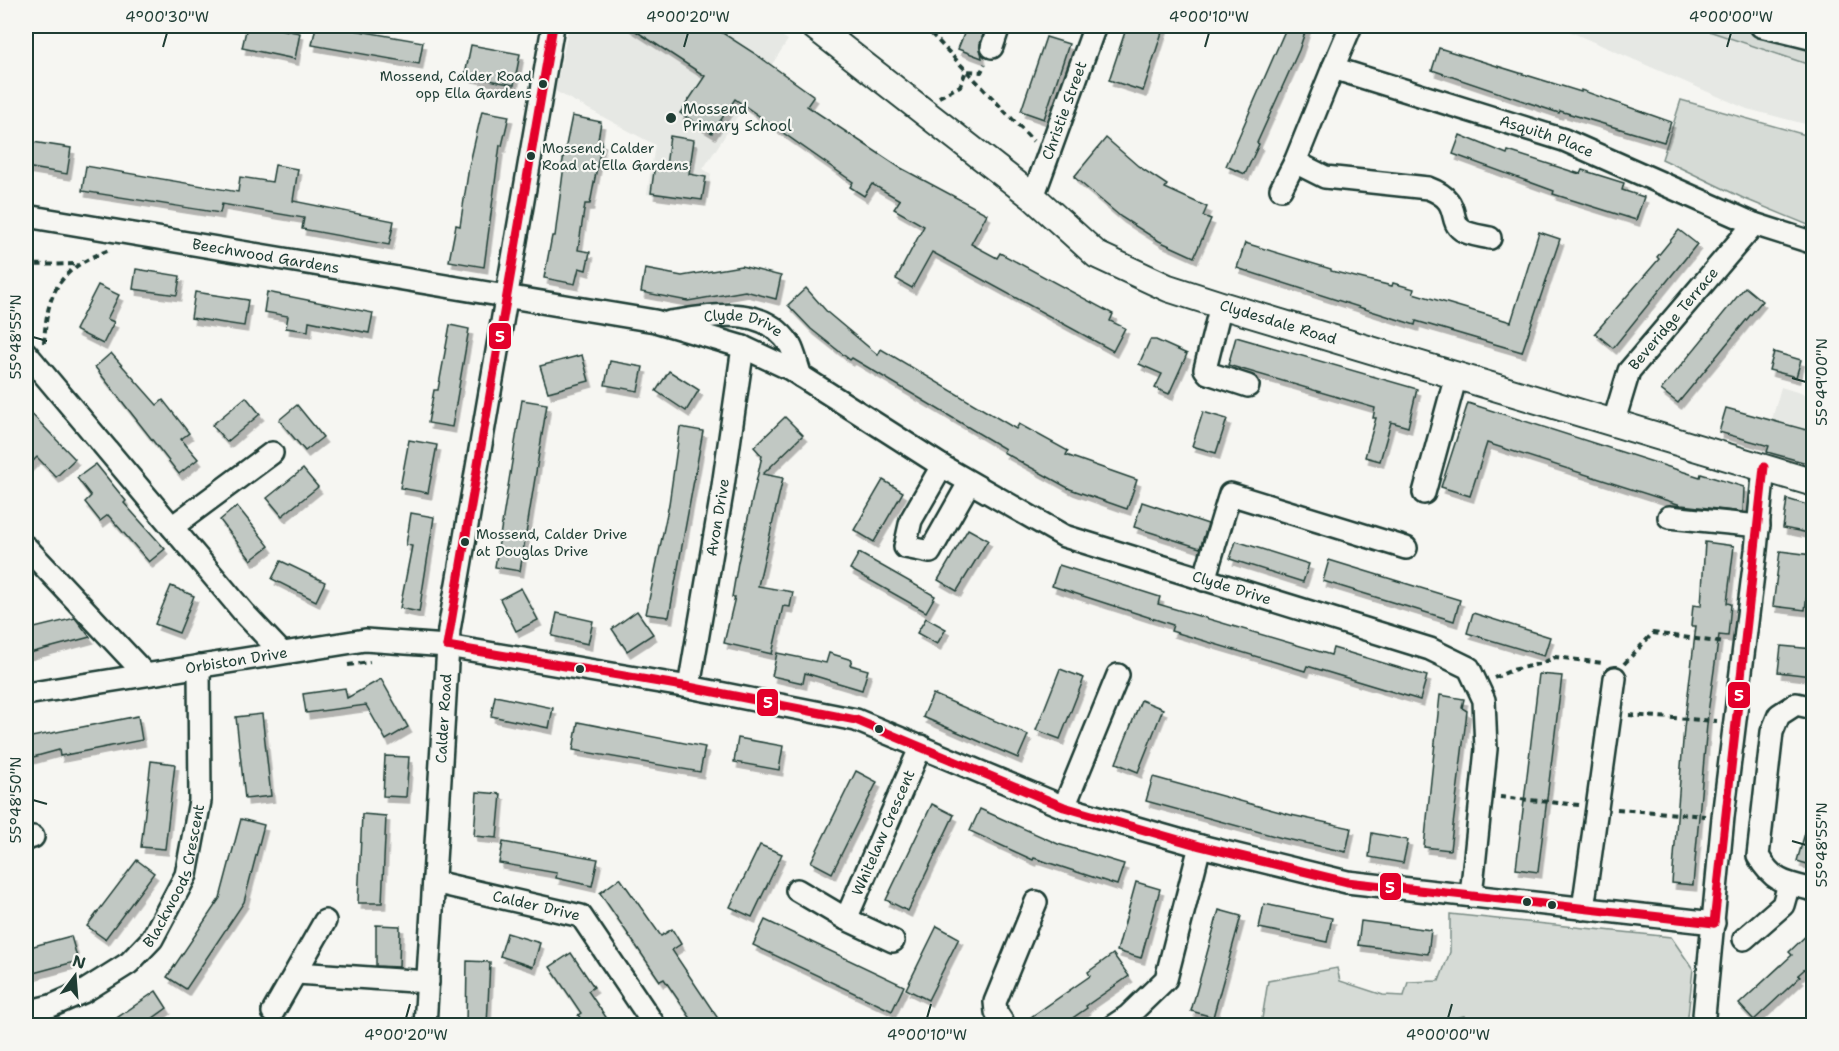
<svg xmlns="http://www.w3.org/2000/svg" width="1839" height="1051" font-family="'Shantell Sans',sans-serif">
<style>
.built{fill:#e6e8e4}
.green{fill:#d6dbd6;stroke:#7a8c85;stroke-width:1.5}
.building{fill:#c1c8c3;stroke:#1f3d34;stroke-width:1.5;filter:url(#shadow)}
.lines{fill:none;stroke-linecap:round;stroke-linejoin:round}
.minor-casing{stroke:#1f3d34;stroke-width:26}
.major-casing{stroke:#1f3d34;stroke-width:30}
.path{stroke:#1f3d34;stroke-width:4;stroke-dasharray:6 4.5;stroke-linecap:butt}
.minor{stroke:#f6f6f2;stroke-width:21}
.major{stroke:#f6f6f2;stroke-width:26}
.bus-1-casing{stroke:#f6f6f2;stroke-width:14}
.bus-1{stroke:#e4002b;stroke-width:9}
.ticks{fill:none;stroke:#1f3d34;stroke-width:2}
.bus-dot{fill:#1f3d34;stroke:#f6f6f2;stroke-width:2}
.labels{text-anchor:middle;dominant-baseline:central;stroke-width:4.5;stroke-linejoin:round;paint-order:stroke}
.bus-label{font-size:14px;fill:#1f3d34;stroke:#f6f6f2;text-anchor:start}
.poi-label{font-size:15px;fill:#1f3d34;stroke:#f6f6f2;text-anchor:start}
.street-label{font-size:15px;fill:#1f3d34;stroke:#f6f6f2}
.line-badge{stroke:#f6f6f2;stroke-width:2}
.badge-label{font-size:16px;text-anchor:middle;font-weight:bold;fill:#fff}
.neatline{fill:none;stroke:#1f3d34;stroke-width:2}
.ticks-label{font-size:15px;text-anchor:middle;fill:#1f3d34}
</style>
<defs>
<filter id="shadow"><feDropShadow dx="3.5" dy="6" stdDeviation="0" flood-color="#0004"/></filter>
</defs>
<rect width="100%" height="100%" fill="#f6f6f2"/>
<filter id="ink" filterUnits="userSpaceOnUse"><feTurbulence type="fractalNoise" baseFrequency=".0167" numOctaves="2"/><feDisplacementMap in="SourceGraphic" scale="12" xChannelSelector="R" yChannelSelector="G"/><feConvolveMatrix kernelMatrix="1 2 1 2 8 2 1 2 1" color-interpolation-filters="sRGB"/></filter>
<g filter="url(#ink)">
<g class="built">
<polygon points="569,26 767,26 788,40 703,169 711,174 707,204 647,194 655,145 555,91"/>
<polygon points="1557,26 1694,26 1813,66 1813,126 1747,109"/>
<polygon points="1781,387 1813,397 1813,474 1761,459"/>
</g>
<g class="green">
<polygon points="1694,26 1768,26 1813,38 1813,66"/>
<polygon points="1681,100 1813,137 1813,227 1745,199 1662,159"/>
<polygon points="1450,914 1671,937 1693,969 1687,1025 1467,1026 1464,1016 1422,1026 1261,1025 1268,981 1337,968 1340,981 1383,995 1404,996 1408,982 1439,981 1450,952"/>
</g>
<g class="building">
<polygon points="247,26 263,26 300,33 295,59 242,48"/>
<polygon points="316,26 331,26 423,42 419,64 312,45"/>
<polygon points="628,26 712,26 757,55 814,96 807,106 899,167 987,214 971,244 997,258 1000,253 1113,314 1110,321 1125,328 1113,351 932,252 912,288 896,279 924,226 894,209 900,200 872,184 864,196 850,187 853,182 735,99 712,133 680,113 705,76"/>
<polygon points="967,26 986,26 980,44 982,58 958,49"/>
<polygon points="1127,26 1164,26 1143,91 1109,80"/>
<polygon points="1287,26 1307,26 1299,50 1257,143 1259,144 1245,174 1226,166"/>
<polygon points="1046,37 1069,44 1044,119 1021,111"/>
<polygon points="471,45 520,54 514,85 465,75"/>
<polygon points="1439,48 1581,92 1581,90 1671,122 1664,142 1560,111 1559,113 1432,70"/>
<polygon points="482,111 509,116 502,146 500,145 484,267 449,261 456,225 460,226 469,167"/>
<polygon points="572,116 601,122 598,140 602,141 590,204 585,204 578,250 590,252 586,270 579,268 575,284 544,278 552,236 555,236 564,165 562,165"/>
<polygon points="1460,135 1507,154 1508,151 1580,174 1582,170 1624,183 1622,190 1644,197 1636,220 1553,194 1554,191 1453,154"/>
<polygon points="670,136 694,140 689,174 706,177 702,200 651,193 655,164 666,166"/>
<polygon points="1106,138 1138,166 1167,185 1165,188 1207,207 1203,216 1211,219 1194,257 1159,241 1121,217 1074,177"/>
<polygon points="26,141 71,148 67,174 26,167"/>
<polygon points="275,165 298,169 293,201 394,221 389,245 302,229 304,218 222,204 220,213 82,191 86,166 238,192 240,177 272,182"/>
<polygon points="1679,230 1697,244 1613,348 1595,333 1659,259 1657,257"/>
<polygon points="1539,232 1560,239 1522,352 1416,321 1415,325 1237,268 1245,243 1331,269 1331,271 1392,286 1393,283 1414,289 1413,293 1511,322"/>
<polygon points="741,266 781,276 776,299 745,291 688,301 641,292 645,269 682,276"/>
<polygon points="136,269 180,276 177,295 133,289"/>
<polygon points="98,285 119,295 107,319 114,322 103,344 75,330"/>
<polygon points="1745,287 1762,301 1678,403 1661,390"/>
<polygon points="806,288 828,313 878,355 881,349 1016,429 1019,424 1068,451 1066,455 1137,480 1127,509 1070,489 1003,452 1005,449 852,358 850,360 811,329 788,305"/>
<polygon points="195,292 248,300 244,326 191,318"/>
<polygon points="267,292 373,313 369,333 309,321 308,331 286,328 288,316 264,312"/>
<polygon points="450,325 469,329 452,427 428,423 434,390 438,390"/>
<polygon points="1236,337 1417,389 1408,427 1391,422 1380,461 1365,457 1376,418 1373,418 1375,408 1228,365"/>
<polygon points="1150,340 1156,340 1187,354 1169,394 1155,388 1162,374 1139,364"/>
<polygon points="1774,352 1801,360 1796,377 1769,370"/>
<polygon points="111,353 157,405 163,400 189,433 181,439 198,459 179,474 95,367"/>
<polygon points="582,355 589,381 548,392 540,366"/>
<polygon points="610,361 643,367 638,391 605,385"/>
<polygon points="669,371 699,390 686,411 656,391"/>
<polygon points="246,397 260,414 227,442 212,425"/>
<polygon points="522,400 547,404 520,571 495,567"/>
<polygon points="1468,403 1700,477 1701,474 1744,487 1743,512 1681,505 1487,443 1470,496 1441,487"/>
<polygon points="297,405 323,437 305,451 279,420"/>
<polygon points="26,408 75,459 56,477 37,457 26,468"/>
<polygon points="1726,408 1814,432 1814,465 1767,452 1769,446 1719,432"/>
<polygon points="1203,412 1227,419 1216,453 1192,446"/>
<polygon points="785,417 803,435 763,474 783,478 758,586 793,592 790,607 783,606 772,654 724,643 735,597 732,597 738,562 762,456 754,447"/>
<polygon points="680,427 703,431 669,617 646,614 669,504"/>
<polygon points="409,440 437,445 428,493 400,488"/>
<polygon points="96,464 126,501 124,503 165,549 149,562 108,515 100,521 85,502 91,496 77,478"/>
<polygon points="303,469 318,487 282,516 267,498"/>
<polygon points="883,480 903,492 874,542 854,530"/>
<polygon points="1787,499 1814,507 1814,534 1783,528"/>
<polygon points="1142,502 1208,524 1200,548 1134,527"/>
<polygon points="237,506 269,546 251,560 220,520"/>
<polygon points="411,513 434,517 419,612 400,608 412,546 406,545"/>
<polygon points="968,529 988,540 957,591 938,580"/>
<polygon points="1236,541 1309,564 1303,582 1230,559"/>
<polygon points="1705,542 1734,546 1727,603 1731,604 1728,636 1719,635 1708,713 1693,885 1672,883 1684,728 1696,626 1691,626 1693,605 1701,606"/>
<polygon points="1780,551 1812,555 1805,610 1773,606"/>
<polygon points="859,553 935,596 926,612 850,569"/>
<polygon points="1329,560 1460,600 1454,621 1323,581"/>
<polygon points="281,561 325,582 316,601 272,579"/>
<polygon points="1059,565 1160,597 1158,604 1331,655 1333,648 1427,676 1420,700 1307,666 1305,671 1171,631 1173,625 1052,586"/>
<polygon points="171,586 194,596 179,633 155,624"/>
<polygon points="521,588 538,620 516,631 500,599"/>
<polygon points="637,611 653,634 627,651 612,629"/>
<polygon points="557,613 593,621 588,644 552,636"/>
<polygon points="1473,613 1550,637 1544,656 1467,633"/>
<polygon points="75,618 90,637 26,654 26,630"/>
<polygon points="926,618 946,629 937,644 917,633"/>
<polygon points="1781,646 1814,649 1811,676 1778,672"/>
<polygon points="777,653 826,663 829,653 852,660 850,665 868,670 862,690 805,673 803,683 772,676"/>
<polygon points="1060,669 1084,678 1060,739 1036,730"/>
<polygon points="1539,674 1562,676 1538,872 1516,869"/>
<polygon points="381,679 408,727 386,740 366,705 306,713 303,694 345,688 347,698"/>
<polygon points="933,694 1028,735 1018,758 923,717"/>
<polygon points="1440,695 1464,699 1462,708 1467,711 1450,850 1424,847"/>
<polygon points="495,696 553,708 549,728 491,716"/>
<polygon points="1141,700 1163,709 1138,772 1116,763"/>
<polygon points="262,714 271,796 245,799 236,717"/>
<polygon points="138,716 142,740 60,756 59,750 26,759 26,738"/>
<polygon points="578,722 705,747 700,772 573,750"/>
<polygon points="738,738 783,746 779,770 734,762"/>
<polygon points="385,756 409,757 406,797 383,796"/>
<polygon points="151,761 175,764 165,849 141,847"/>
<polygon points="856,771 877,782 832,873 811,862"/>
<polygon points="1153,777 1291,815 1351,828 1346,852 1282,838 1146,801"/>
<polygon points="477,792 501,794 497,838 474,836"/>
<polygon points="932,804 954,815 908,911 886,900"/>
<polygon points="980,809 1058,844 1124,864 1117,885 1034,858 1033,860 970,831"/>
<polygon points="362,814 386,816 382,903 358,903"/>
<polygon points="241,819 264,825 244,902 186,989 167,977 220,898"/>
<polygon points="1809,819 1814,820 1814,866 1797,861"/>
<polygon points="1372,833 1408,840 1403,863 1369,857"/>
<polygon points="503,842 598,859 592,886 556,878 557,873 499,863"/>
<polygon points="760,845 782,854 752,917 730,907"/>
<polygon points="137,860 154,873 105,939 87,926"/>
<polygon points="620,878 661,936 672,929 681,944 672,950 719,1020 711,1026 696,1026 664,979 660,981 600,893"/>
<polygon points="1136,882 1160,889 1141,958 1117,951"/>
<polygon points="1264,904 1332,918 1327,942 1259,928"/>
<polygon points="1219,910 1241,916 1213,1017 1191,1011"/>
<polygon points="765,920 904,986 892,1011 753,945"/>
<polygon points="1361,921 1431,930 1428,954 1358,945"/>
<polygon points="376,925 400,926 399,967 376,966"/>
<polygon points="937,926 959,938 928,1000 906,989"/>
<polygon points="1814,928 1814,961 1798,975 1800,977 1754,1020 1739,1004 1792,955 1789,952"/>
<polygon points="507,933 540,943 533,967 500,956"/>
<polygon points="71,936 78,961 26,975 26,948"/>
<polygon points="571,953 594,987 588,991 612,1026 586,1026 578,1015 581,1013 550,967"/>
<polygon points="1113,954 1129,976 1086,1006 1087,1008 1061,1026 1018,1026 1090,976 1088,972"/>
<polygon points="467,961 490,962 487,1026 466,1026"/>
<polygon points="156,991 167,1008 142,1026 105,1026"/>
</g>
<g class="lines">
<g class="minor-casing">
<g id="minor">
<polyline points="1761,26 1814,39"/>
<polyline points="992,47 999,26"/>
<polyline points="1333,68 1350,28"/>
<polyline points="1281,189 1295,162"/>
<path id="s1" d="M1033 197 1095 26"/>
<path id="s2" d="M26 216 655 321 743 347 790 369 942 466 1064 536 1430 649 1469 668 1484 700 1486 749 1471 896"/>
<path id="s3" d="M1490 238C1482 236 1469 235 1462 230 1447 220 1463 201 1428 188L1325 177 1295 162 1333 68 1564 140 1754 224 1814 243"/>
<polyline points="1221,305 1205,369 1208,373 1248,386"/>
<path id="s4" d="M670 322C714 316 762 303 790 345 795 354 797 366 801 376"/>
<polyline points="26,353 245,614 281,652"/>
<path id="s5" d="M1613 424 1629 371 1754 224"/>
<polyline points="942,466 911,520 905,547 930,552 969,483"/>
<polyline points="1424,493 1456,376"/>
<polyline points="1669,517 1759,526"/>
<polyline points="172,527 272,453"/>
<polyline points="26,547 145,674"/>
<polyline points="1204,580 1230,494 1406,548"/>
<path id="s6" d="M689 687 722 493 743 347"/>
<path id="s7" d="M26 694 365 640 447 646 689 687 856 720 1064 807 1200 846 1347 882 1714 923"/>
<path d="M1814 708 1796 704 1779 715 1772 732 1758 856C1773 882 1785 883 1814 890"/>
<polyline points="1064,807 1118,675"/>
<polyline points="26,839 33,837"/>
<path id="s8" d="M434 882 581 916 655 1026"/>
<polyline points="797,890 846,919 893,941"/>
<polyline points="1583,909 1615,678"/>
<path id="s9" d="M846 919 921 746"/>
<polyline points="1744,939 1783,905 1789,884"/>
<polyline points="297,973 428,982"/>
<path id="s10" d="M26 1012 51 1006 83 992 129 963 152 939 186 875 200 801 199 666"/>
<polyline points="273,1012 325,921"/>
<path id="s11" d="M425 1026 449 630 553 26"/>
<polyline points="1005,1026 996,1012 995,1002 1036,902"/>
<polyline points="1113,1026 1128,1016 1166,979 1200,846"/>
<polyline points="1703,1026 1723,817 1756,550 1764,467"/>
</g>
</g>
<g class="major-casing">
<g id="major">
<path id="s12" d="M814 26 1033 197 1097 255 1168 288 1221 305 1814 483"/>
</g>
</g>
<g class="path">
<polyline points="924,26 1033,141"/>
<polyline points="939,97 960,86 966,71 981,72 985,64"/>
<polyline points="26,265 78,264"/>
<path d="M44 343C47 291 59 269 109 250"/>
<polyline points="1624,664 1653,633 1725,643"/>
<polyline points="348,665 370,662"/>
<polyline points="1494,678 1512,670 1543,663 1555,657 1602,663"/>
<polyline points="1629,715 1717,721"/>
<polyline points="1500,797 1579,805"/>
<polyline points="1617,809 1705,816"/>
</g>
<use href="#minor" class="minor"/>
<use href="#major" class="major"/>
<g class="bus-1-casing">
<g id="bus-1">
<polyline points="447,646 689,687 856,720 1064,807 1200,846 1347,882 1714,923"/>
<polyline points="447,646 553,26"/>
<polyline points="1714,923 1764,467"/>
</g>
</g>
<use href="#bus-1" class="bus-1"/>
</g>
</g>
<path class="ticks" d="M163 47 167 33M684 47 688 33M1205 47 1209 33M1727 47 1731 33M33 337 47 341M1792 378 1806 382M33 800 47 804M1792 841 1806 845M406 1018 410 1004M927 1018 931 1004M1448 1018 1452 1004"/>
<g class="bus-dot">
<circle cx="543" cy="84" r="5"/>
<circle cx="671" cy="118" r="6"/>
<circle cx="531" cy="156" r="5"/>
<circle cx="465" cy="542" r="5"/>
<circle cx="580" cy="669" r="5"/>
<circle cx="879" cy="729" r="5"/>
<circle cx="1527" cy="902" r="5"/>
<circle cx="1552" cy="905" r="5"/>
</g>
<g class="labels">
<g class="bus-label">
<text x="532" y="76" text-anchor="end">Mossend, Calder Road<tspan x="532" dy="17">opp Ella Gardens</tspan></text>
<text x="542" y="148">Mossend, Calder<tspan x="542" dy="17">Road at Ella Gardens</tspan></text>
<text x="476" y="534">Mossend, Calder Drive<tspan x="476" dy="17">at Douglas Drive</tspan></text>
</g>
<g class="poi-label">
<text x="683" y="109">Mossend<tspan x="683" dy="17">Primary School</tspan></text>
</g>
<g class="street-label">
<text stroke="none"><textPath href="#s1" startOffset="92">Christie Street</textPath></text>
<text stroke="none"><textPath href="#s3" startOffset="549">Asquith Place</textPath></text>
<text stroke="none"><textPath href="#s2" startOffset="243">Beechwood Gardens</textPath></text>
<text stroke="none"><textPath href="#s5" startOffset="124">Beveridge Terrace</textPath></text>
<text stroke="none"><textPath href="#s12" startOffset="558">Clydesdale Road</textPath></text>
<text stroke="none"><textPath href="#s4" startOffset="75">Clyde Drive</textPath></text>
<text stroke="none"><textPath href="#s6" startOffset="172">Avon Drive</textPath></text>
<text stroke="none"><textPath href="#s2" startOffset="1278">Clyde Drive</textPath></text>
<text stroke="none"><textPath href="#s7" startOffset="213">Orbiston Drive</textPath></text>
<text stroke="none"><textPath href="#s11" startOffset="308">Calder Road</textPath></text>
<text stroke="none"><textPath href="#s9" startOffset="94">Whitelaw Crescent</textPath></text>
<text stroke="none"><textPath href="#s10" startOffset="216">Blackwoods Crescent</textPath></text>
<text stroke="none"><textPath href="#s8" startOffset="105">Calder Drive</textPath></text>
</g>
</g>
<g class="line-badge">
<rect x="488" y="322" width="24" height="28" rx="6" fill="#e4002b"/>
<rect x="1727" y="681" width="24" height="28" rx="6" fill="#e4002b"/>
<rect x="756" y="688" width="23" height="29" rx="6" fill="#e4002b"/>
<rect x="1379" y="872" width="23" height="29" rx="6" fill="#e4002b"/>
</g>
<g class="badge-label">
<text x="500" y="342">5</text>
<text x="1739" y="701">5</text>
<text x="768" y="708">5</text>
<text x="1390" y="893">5</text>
</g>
<rect width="1839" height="1051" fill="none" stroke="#f6f6f2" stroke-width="66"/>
<g transform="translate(75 976) rotate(16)" stroke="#f6f6f2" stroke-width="4.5" paint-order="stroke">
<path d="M0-4.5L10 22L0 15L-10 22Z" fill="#1f3d34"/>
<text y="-9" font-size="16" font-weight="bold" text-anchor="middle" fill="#1f3d34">N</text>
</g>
<rect x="33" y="33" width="1773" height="985" class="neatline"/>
<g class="ticks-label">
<text x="167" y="22">4°00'30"W</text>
<text x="688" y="22">4°00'20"W</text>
<text x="1209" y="22">4°00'10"W</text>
<text x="1731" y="22">4°00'00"W</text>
<text transform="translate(16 337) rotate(-90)" y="5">55°48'55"N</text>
<text transform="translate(1822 382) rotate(-90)" y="5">55°49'00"N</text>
<text transform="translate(16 800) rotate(-90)" y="5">55°48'50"N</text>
<text transform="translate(1822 845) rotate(-90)" y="5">55°48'55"N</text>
<text x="406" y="1040">4°00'20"W</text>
<text x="927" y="1040">4°00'10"W</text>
<text x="1448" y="1040">4°00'00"W</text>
</g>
</svg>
